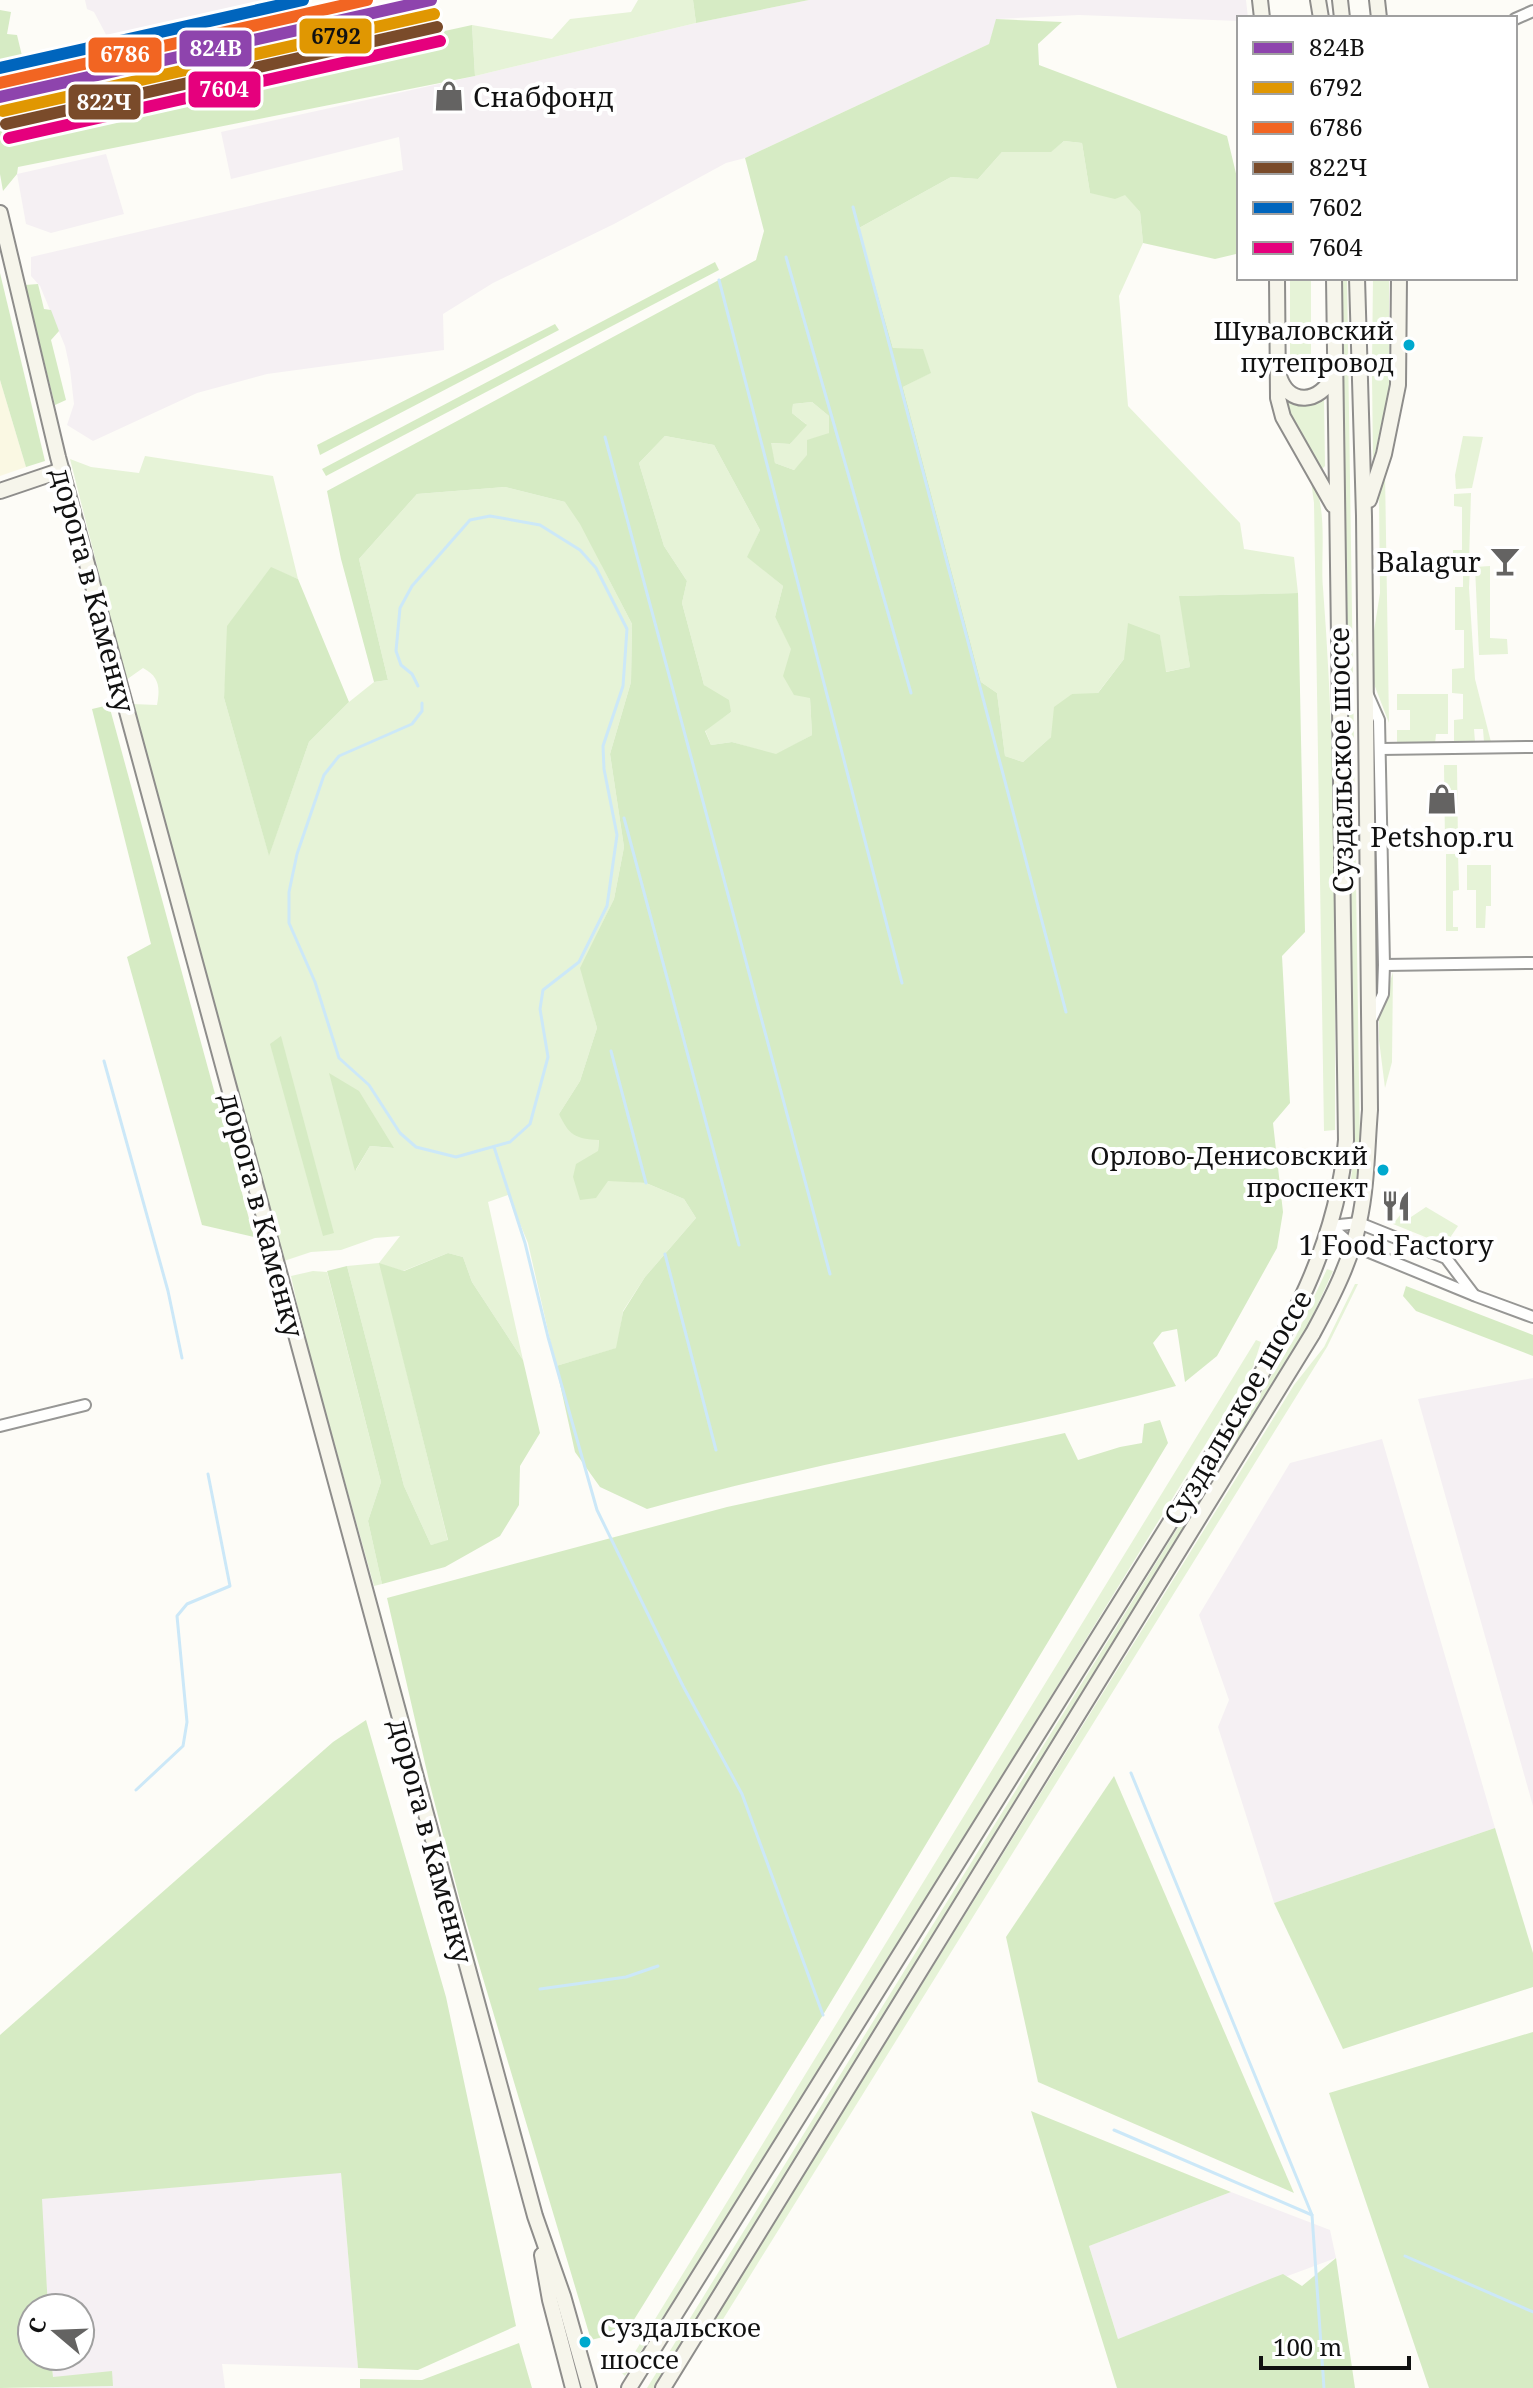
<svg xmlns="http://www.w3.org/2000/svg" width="1533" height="2388" font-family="'Noto Serif',serif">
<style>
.industrial{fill:#f5f0f3}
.farmland{fill:#faf8e3}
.green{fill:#e6f3d7;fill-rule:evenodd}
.forest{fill:#d6ebc4;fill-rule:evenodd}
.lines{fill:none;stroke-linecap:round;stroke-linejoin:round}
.stream{stroke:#cce8f8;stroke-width:3}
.street-casing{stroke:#979795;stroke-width:14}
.secondary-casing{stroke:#8e8d8b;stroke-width:18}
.street{stroke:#fffffe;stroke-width:10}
.secondary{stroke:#f6f5eb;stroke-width:14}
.rail-1-casing{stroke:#fff;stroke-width:18}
.rail-2-casing{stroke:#fff;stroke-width:18}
.rail-3-casing{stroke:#fff;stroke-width:18}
.rail-4-casing{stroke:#fff;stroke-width:18}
.rail-5-casing{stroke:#fff;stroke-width:18}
.rail-6-casing{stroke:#fff;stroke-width:18}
.rail-1{stroke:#8e44ad;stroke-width:12}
.rail-2{stroke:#e09702;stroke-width:12}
.rail-3{stroke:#f26522;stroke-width:12}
.rail-4{stroke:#7a4b2a;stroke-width:12}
.rail-5{stroke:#0065bd;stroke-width:12}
.rail-6{stroke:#e5007d;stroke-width:12}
.bus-dot{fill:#00a9ce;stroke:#fff;stroke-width:3}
.labels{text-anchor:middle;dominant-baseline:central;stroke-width:8;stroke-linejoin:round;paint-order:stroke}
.bus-label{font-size:26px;fill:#111;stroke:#fff;text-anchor:end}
.poi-label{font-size:28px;fill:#111;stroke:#fff}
.street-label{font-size:28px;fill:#111;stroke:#fff}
.line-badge{stroke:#fff;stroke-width:3}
.badge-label{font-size:22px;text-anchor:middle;font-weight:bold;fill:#fff}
.pale-badge-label{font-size:22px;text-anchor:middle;font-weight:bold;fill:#111}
</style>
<rect width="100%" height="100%" fill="#fdfcf7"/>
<g class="industrial">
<polygon points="85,0 268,0 111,44 94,12 87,9"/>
<polygon points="809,0 1246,0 1248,18 1239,18 1239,21 1079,15 997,19 989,44 745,158 726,163 614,224 493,283 443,314 444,350 267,374 197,393 93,441 67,425 74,404 70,369 65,346 40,286 31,276 31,257 403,170 399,137 231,179 221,132 475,76 696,23"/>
<polygon points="106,154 124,214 51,233 26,224 17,174"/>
<polygon points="1533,1378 1533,1806 1418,1399"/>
<polygon points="1382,1439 1495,1828 1274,1903 1218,1727 1229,1700 1199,1615 1290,1463"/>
<polygon points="341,2172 358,2368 222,2364 225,2388 39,2388 53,2377 51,2356 80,2356 80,2308 48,2308 41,2199"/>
<polygon points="1231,2192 1330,2230 1336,2258 1118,2339 1089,2246"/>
</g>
<polygon class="farmland" points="0,380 26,467 0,476"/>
<g class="green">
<polygon points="638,0 693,0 696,23 475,76 472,25 552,39 570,19 631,12"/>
<polygon points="1064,141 1082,143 1090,193 1125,194 1140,212 1143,243 1119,296 1128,406 1240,523 1244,549 1294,557 1298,593 1180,596 1190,667 1165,672 1160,636 1124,659 1097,694 1072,694 1051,737 1023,762 1005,756 997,693 981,682 903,387 930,373 893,348 859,228 951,177 978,179 1002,152 1050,152"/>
<rect x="1290" y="278" width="21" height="87"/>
<polygon points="1341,278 1347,278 1360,1148 1355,1187 1350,1186 1355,1147"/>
<polygon points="1373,278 1389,278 1389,363 1372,364"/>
<polygon points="1372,376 1392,376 1373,462"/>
<polygon points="1324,398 1325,466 1321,470 1289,416 1287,401"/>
<polygon points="812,402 829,416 829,433 794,470 775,463 770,443 790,444 806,424 792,413 793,404"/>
<polygon points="665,436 714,445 760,530 748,557 783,586 775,617 792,649 810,698 812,735 776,755 732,742 711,745 705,730 731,712 704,685 682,603 687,581 664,546 639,463"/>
<polygon points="1463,436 1483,437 1472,488 1456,489 1455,475"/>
<path d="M145 456 273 476 298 579 271 568 226 672 224 698 269 855 309 742 349 702 374 682 388 680 359 559 417 494 505 487 565 502 580 475 602 566 632 624 631 682 610 754 624 847 614 899 581 968 597 1028 580 1081 559 1114 599 1139 598 1151 608 1180 646 1183 684 1199 696 1218 645 1277 623 1311 617 1348 556 1366 528 1243 508 1195 488 1202 523 1360 472 1282 463 1257 448 1253 403 1271 380 1264 448 1541 431 1545 404 1486 347 1266 379 1263 400 1236 375 1238 341 1250 311 1252 284 1261 132 704 157 705C160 688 160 677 143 668L126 680 70 459 91 467 139 473ZM330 1074 392 1148 370 1146 356 1170Z"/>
<polygon points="1385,472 1389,723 1374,684 1374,631 1380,593 1379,498"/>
<path d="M1311 481C1329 503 1320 559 1323 588 1337 768 1335 949 1335 1130L1324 1131 1314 503Z"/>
<polygon points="1471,493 1469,561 1453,562 1453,550 1462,550 1462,507 1454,506 1454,494"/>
<polygon points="1463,566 1470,566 1469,588 1475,679 1491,742 1484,742 1483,729 1474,729 1475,742 1454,742 1454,720 1463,719 1463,694 1452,693 1452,669 1464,668 1464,630 1455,630 1455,587 1463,587"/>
<polygon points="1490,566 1490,638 1507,639 1508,654 1479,655 1475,567"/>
<polygon points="1397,694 1448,694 1448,734 1436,734 1435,744 1397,744 1397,730 1410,730 1410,710 1397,710"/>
<polygon points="1444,765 1457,765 1458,844 1445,844"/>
<polygon points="1446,854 1458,854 1459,890 1453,891 1453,927 1458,927 1458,931 1446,931"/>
<polygon points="1467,865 1491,865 1491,906 1486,906 1485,928 1476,928 1476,890 1467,890"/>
<polygon points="1393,972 1392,1062 1385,1088 1379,1040 1379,1017"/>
<polygon points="1426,1207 1458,1226 1445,1245 1393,1224 1401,1214 1411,1217"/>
<polygon points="1327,1269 1333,1271 1303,1337 654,2388 647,2388 1296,1336"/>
<polygon points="313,1271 327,1272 381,1482 368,1521 382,1584 374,1586 302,1327 291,1276"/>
<polygon points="1355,1284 1358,1284 1327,1347 712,2337 705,2334 1294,1385 1324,1347"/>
<polygon points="1256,1340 1261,1342 1253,1367 699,2270 664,2315 625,2376 622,2373"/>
</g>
<g class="forest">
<polygon points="693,0 809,0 696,23"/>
<polygon points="0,10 11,12 7,34 17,35 23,60 0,65"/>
<path d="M996 19 1062 22 1038 44 1039 65 1227 136 1239 186 1236 254 1215 259 1143 243 1140 212 1125 195 1115 199 1090 193 1082 143 1064 141 1051 152H1002L978 179 951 177 859 228 893 348 923 349 931 373 903 387 981 682 997 693 1005 756 1023 762 1051 737 1054 707 1072 694 1098 693 1124 659 1128 623 1160 635 1166 672 1190 667 1179 596 1298 593 1305 932 1282 956 1290 1103 1273 1123 1283 1212 1277 1248 1217 1356 1185 1382 1177 1329 1162 1332 1153 1343 1176 1386C1001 1432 821 1460 647 1509L600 1487 575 1452 556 1366 616 1348 623 1312 645 1277 696 1218 684 1199 646 1183 608 1181 596 1198 580 1200 573 1177 576 1164 598 1151 599 1140C575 1139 569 1135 559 1114L580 1081 597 1028 580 968 614 899 624 847 610 754 631 682 632 624 580 524 565 502 505 487 417 494 359 559 388 680 374 682 341 559 327 491 756 260 764 231 745 158 989 44ZM812 402 829 416V433L807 440V455L794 470 775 463 771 443 790 444 807 425 792 413 793 404ZM665 436 714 445 760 530 747 557 783 586 775 617 791 649 783 676 794 695 810 698 812 735 776 754 732 742 711 745 705 731 731 712 729 700 704 685 682 603 687 581 664 546 639 463Z"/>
<polygon points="472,25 475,76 18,167 17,174 3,191 0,174 0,129"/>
<polygon points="715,262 719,270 326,476 322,469"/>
<polygon points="0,273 45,461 26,467 0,380"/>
<polygon points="38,284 44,309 51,310 59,331 51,340 66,400 55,405 25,285"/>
<polygon points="555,324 559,330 320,455 317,445"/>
<polygon points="271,567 298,579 349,702 309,742 269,856 224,698 227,626"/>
<polygon points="109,705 254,1237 202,1225 127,957 151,944 92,709"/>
<polygon points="281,1036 334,1233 323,1236 270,1044"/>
<polygon points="329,1073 359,1091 394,1148 370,1146 355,1171"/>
<polygon points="448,1253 463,1257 472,1282 523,1360 540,1433 520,1466 519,1505 500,1536 445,1567 382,1584 368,1521 381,1482 327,1271 347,1266 404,1486 431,1545 448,1540 379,1263 404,1271"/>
<polygon points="1406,1286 1533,1335 1533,1356 1416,1311 1403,1296"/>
<polygon points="1160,1420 1168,1443 823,2015 627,2331 591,2340 462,1908 430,1785 387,1598 727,1507 1065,1433 1078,1460 1120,1447 1142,1443 1144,1424"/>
<polygon points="366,1720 446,1997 516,2326 418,2370 358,2368 341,2173 42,2199 48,2308 32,2308 32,2356 51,2356 53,2377 112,2371 113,2386 0,2388 0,2035 333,1742"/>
<polygon points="1114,1776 1294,2193 1038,2082 1006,1937"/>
<polygon points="1495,1828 1533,1953 1533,1987 1343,2049 1274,1903"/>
<polygon points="1533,2032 1533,2388 1429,2388 1329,2093"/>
<polygon points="1031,2111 1231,2192 1089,2246 1118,2339 1283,2274 1302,2286 1336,2258 1355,2388 1117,2388"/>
<polygon points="519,2343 532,2388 360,2388 360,2379 422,2380"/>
</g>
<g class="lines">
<g class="stream">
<polyline points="853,207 1066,1012"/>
<polyline points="786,257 911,693"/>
<polyline points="719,280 902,983"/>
<polyline points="605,437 830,1274"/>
<polyline points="418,686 412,674 401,665 396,651 400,608 412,586 470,520 490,516 540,525 580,550 596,568 627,629 623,686 603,746 604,769 617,835 607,906 579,962 543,990 540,1009 548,1057 530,1124 510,1142 456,1157 416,1147 400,1133 369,1085 339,1058 315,982 289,923 289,892 297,854 324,775 339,756 412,724 422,711 422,703"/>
<polyline points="624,818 739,1245"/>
<polyline points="611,1051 646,1183"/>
<polyline points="104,1061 168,1291 182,1358"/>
<polyline points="494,1147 525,1243 548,1337 597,1510 683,1686 742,1794 823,2015"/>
<polyline points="665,1254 716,1450"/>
<polyline points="1131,1773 1312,2215 1324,2388"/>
<polyline points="136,1790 183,1746 187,1722 177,1616 187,1604 230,1586 208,1474"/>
<polyline points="540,1989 626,1977 658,1966"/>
<polyline points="1114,2130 1312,2215"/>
<polyline points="1405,2256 1533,2312"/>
</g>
<g class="street-casing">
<g id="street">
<polyline points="1515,19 1533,11"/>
<polyline points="1368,695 1379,720 1384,965 1383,994 1372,1018"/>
<polyline points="1380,749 1533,747"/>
<polyline points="1384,965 1533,963"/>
<polyline points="1330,1226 1352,1245 1476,1296 1533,1317"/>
<polyline points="1330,1226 1359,1223 1446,1258 1474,1295"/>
<polyline points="0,1426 85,1405"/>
</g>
</g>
<g class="secondary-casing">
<g id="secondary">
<polyline points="1260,0 1262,18"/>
<polyline points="1318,0 1321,18"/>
<polyline points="1340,0 1342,18"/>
<polyline points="1377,0 1379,18"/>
<polyline points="0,213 58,457 535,2216 563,2296 589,2388"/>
<polyline points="1277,278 1278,398 1283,417 1333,505"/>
<path d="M1279 376C1289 407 1320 403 1333 376"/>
<polyline points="0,491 62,470"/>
<polyline points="1369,500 1384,454 1398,385 1399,278"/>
<polyline points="542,2255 550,2300 573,2388"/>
<path d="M629 2388 1231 1425C1286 1333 1337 1249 1346 1140L1334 278"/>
<path d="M663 2388 1313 1333C1332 1298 1351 1261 1359 1222 1367 1186 1367 1147 1370 1110L1364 516 1357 278"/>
</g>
</g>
<use href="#street" class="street"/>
<use href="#secondary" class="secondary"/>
<g class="rail-1-casing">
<polyline id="rail-1" points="0,97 431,0"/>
</g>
<g class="rail-2-casing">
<polyline id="rail-2" points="3,111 434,14"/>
</g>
<g class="rail-3-casing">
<polyline id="rail-3" points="0,83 367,0"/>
</g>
<g class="rail-4-casing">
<polyline id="rail-4" points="6,124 437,27"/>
</g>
<g class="rail-5-casing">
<polyline id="rail-5" points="0,68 303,0"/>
</g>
<g class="rail-6-casing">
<polyline id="rail-6" points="9,138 440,41"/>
</g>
<use href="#rail-1" class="rail-1"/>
<use href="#rail-2" class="rail-2"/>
<use href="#rail-3" class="rail-3"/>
<use href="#rail-4" class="rail-4"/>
<use href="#rail-5" class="rail-5"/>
<use href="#rail-6" class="rail-6"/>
</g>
<defs>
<g id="shop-bare" transform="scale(2.4)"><path d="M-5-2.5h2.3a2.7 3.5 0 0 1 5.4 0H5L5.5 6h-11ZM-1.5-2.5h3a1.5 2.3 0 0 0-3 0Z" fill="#646362" stroke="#fff" stroke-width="2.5" paint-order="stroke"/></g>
<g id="bar-bare" transform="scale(2.4)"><path d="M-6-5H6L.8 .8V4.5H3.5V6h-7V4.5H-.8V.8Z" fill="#646362" stroke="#fff" stroke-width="2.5" paint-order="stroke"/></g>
<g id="restaurant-bare" transform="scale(2.4)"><path d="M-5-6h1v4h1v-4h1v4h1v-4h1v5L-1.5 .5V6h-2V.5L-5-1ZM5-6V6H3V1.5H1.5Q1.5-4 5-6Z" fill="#646362" stroke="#fff" stroke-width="2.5" paint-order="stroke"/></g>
</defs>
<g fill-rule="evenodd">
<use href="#shop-bare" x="449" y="96"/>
<use href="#bar-bare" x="1505" y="561"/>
<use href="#shop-bare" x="1442" y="799"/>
<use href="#restaurant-bare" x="1396" y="1206"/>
</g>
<g class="bus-dot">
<circle cx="1409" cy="345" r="7"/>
<circle cx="1383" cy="1170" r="7"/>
<circle cx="585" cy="2342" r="7"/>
</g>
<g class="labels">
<g class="bus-label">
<text x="1394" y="330">Шуваловский<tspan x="1394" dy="32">путепровод</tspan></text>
<text x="1368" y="1155">Орлово-Денисовский<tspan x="1368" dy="32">проспект</tspan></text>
<text x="600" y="2327" text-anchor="start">Суздальское<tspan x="600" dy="32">шоссе</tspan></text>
</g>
<g class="poi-label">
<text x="473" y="96" text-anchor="start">Снабфонд</text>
<text x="1481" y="561" text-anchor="end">Balagur</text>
<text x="1442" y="836">Petshop.ru</text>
<text x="1396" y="1244">1 Food Factory</text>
</g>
<g class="street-label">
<text transform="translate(94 590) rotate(75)">дорога в Каменку</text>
<text transform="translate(1340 760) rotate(-91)">Суздальское шоссе</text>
<text transform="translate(263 1215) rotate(75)">дорога в Каменку</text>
<text transform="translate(1237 1407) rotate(-60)">Суздальское шоссе</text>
<text transform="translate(432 1841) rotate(75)">дорога в Каменку</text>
</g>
</g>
<g class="line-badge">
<rect x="298" y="17" width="75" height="38" rx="8" fill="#e09702"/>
<rect x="178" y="29" width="75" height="39" rx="8" fill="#8e44ad"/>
<rect x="87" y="36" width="76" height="38" rx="8" fill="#f26522"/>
<rect x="187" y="70" width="75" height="39" rx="8" fill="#e5007d"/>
<rect x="67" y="83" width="75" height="38" rx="8" fill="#7a4b2a"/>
</g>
<g class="badge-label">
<text x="216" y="56">824В</text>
<text x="125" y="62">6786</text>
<text x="224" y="97">7604</text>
<text x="104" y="110">822Ч</text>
</g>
<g class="pale-badge-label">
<text x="336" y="44">6792</text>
</g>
<rect x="1237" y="16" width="280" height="264" fill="#ffffff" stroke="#a0a0a0" stroke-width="2"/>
<rect x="1253" y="42" width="40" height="12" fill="#8e44ad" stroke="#a0a0a0" stroke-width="2"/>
<text x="1309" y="56" font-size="24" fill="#111111">824В</text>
<rect x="1253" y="82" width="40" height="12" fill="#e09702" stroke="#a0a0a0" stroke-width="2"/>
<text x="1309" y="96" font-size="24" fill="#111111">6792</text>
<rect x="1253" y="122" width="40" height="12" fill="#f26522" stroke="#a0a0a0" stroke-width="2"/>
<text x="1309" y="136" font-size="24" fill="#111111">6786</text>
<rect x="1253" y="162" width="40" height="12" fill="#7a4b2a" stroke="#a0a0a0" stroke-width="2"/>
<text x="1309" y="176" font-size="24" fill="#111111">822Ч</text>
<rect x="1253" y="202" width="40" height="12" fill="#0065bd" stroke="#a0a0a0" stroke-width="2"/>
<text x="1309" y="216" font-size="24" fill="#111111">7602</text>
<rect x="1253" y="242" width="40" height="12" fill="#e5007d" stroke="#a0a0a0" stroke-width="2"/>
<text x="1309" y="256" font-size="24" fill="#111111">7604</text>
<g transform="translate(56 2332) rotate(289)"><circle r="38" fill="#ffffff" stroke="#a0a0a0" stroke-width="2"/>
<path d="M0-6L14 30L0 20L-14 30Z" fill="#646362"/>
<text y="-12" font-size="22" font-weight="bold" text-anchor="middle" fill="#111111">С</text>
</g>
<path d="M1261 2356v12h148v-12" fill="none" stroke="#111111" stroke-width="4"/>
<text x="1273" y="2356" font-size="24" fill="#111111" stroke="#ffffff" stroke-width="6" paint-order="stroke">100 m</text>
</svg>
